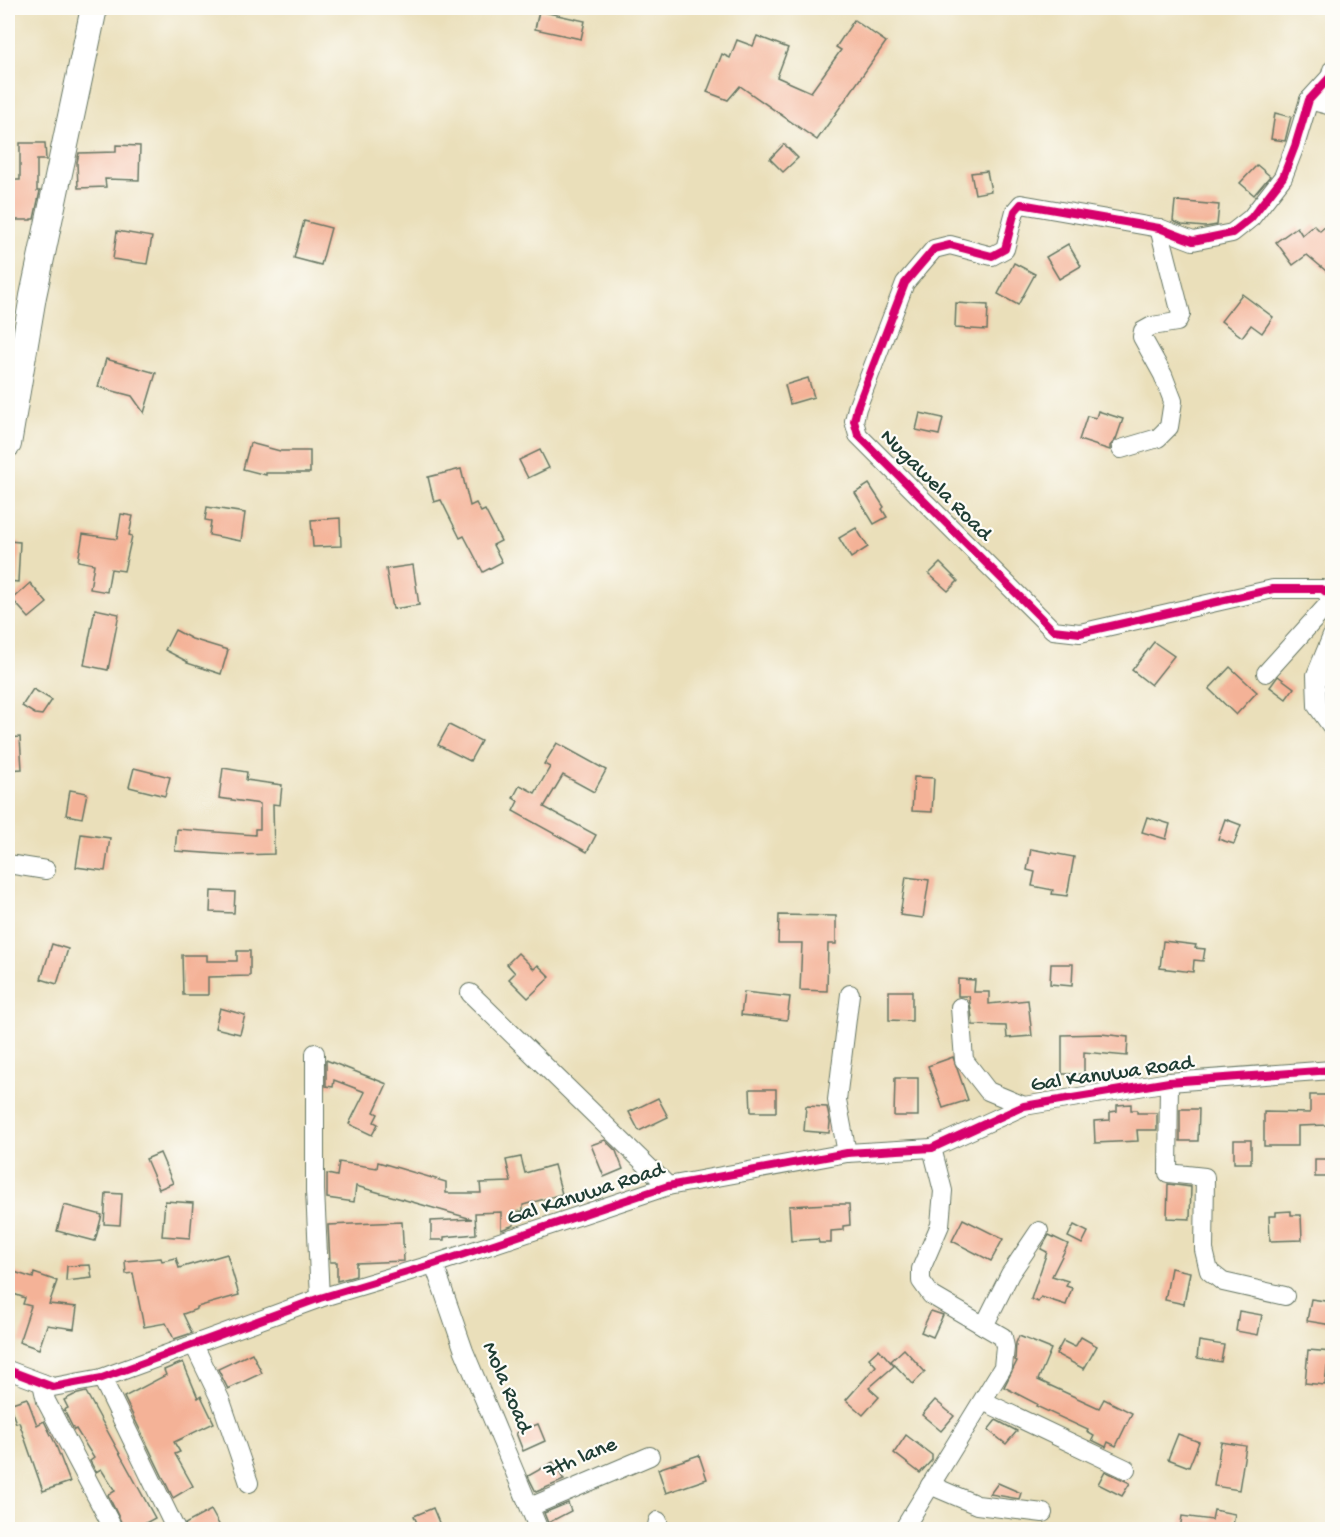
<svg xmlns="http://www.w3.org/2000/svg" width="1340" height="1537" font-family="'Gochi Hand',sans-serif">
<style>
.building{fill:#f4b297}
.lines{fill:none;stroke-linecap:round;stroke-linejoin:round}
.street-casing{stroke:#667663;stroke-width:20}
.secondary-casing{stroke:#667663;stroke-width:28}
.street{stroke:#fff;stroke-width:18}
.secondary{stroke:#fff;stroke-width:26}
.cycleway-casing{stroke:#fdfcf7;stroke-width:11}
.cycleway{stroke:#d6006c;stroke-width:8}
.labels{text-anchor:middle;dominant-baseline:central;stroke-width:4.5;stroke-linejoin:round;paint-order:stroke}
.street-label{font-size:22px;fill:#1f3d34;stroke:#fdfcf7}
</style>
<rect width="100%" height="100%" fill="#fdfcf7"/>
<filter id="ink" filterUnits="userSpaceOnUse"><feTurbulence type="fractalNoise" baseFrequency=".0167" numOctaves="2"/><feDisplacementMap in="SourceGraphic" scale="12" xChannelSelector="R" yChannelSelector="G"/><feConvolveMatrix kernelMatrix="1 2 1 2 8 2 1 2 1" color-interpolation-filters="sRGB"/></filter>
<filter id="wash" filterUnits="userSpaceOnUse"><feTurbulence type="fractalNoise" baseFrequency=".008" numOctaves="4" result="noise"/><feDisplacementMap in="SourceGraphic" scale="24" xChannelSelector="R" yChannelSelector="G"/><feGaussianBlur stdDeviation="1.35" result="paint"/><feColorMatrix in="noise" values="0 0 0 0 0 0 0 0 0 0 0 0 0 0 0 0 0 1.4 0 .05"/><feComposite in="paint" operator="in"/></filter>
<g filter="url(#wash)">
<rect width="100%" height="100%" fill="#eadfba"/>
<g id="blocks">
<g class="building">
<polygon points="539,11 585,21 581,39 535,29"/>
<polygon points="854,20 886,42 817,140 740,86 728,100 707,92 722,54 730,58 737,40 753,46 757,36 788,48 777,77 811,92 841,50 836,47"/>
<polygon points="1275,113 1291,117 1285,141 1271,139"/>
<polygon points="20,143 45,143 46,160 37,160 37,191 40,191 34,219 31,219 31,220 9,220 10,180 20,180"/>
<polygon points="784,144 798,158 783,172 770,159"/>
<polygon points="116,145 140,146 139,180 105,179 106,187 78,188 77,162 79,153 116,152"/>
<polygon points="1257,165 1270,176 1254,195 1240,183"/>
<polygon points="987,171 991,191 975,194 971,173"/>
<polygon points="1175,201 1219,205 1217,225 1205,227 1182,225 1173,221"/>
<polygon points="304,221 331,228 321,265 294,258"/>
<polygon points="1314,225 1320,231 1327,225 1332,232 1332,276 1307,255 1293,265 1276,242 1297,227 1302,235"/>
<polygon points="117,231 152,237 147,264 113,259"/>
<polygon points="1068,244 1081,266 1059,279 1046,257"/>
<polygon points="1014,263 1035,274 1018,305 998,294"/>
<polygon points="1242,294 1273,317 1262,333 1251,325 1242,337 1221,321"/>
<polygon points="956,303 988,305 987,330 955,328"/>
<polygon points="106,359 156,373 144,413 132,396 98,387"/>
<polygon points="808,378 814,397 790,404 785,385"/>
<polygon points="1098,411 1123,419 1116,439 1110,446 1110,450 1079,440 1087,416 1096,418"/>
<polygon points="920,413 943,418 939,435 916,430"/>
<polygon points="250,443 280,451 310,451 310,473 266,473 266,475 243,469"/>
<polygon points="540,450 549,468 528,478 519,460"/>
<polygon points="461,469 470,506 476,503 481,512 485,510 501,541 493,545 502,562 483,572 464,536 460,538 441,500 434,502 428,477"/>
<polygon points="869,484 884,507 882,509 887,517 874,524 855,493"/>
<polygon points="207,507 245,513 241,541 209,535 211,521 205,520"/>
<polygon points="121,514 133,516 129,535 132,536 124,571 111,569 107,592 90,589 94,564 78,561 83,534 117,539"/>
<polygon points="340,518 341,546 313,547 311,520"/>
<polygon points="856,528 868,547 851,558 839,538"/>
<polygon points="8,541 20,542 18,582 8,581"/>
<polygon points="940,563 958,581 948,591 929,574"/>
<polygon points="413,565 419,605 393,609 386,569"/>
<polygon points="30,583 47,603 29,618 12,599"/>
<polygon points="95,609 119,614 108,670 84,665"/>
<polygon points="175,630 192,639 228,650 221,674 187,663 188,662 165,650"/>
<polygon points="1154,642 1174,656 1151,685 1132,670"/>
<polygon points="1230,667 1257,692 1236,715 1209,689"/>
<polygon points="1278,676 1294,688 1286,699 1270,687"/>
<polygon points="33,689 52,700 42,715 35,714 22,706"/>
<polygon points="449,725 481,741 470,761 438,745"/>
<polygon points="20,737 22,769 8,770 8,738"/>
<polygon points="557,743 606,770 594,792 563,775 544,807 596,835 587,852 513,811 518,801 513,798 520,785 535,793 550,767 544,764"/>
<polygon points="134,768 170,777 165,796 129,787"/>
<polygon points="223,768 247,772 246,780 282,785 280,805 273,804 274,854 233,855 175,851 177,829 255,835 255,829 260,829 260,804 219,798"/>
<polygon points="914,777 934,778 932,812 912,811"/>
<polygon points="70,790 87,793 82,818 66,815"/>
<polygon points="1147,817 1170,824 1166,839 1142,832"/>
<polygon points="1225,819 1241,825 1234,844 1218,839"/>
<polygon points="81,834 110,838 105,871 76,867"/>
<polygon points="1031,849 1074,857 1067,896 1052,894 1053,890 1032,886 1035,872 1027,870"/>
<polygon points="906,877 929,880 923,918 900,915"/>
<polygon points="211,891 235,892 234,913 210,912"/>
<polygon points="779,915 836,916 836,944 828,944 827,991 800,990 802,943 778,943"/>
<polygon points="1163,941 1196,945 1195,948 1205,949 1203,961 1194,960 1193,972 1160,968"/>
<polygon points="52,944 68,949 57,984 41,979"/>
<polygon points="237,951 250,951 250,976 208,977 208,995 183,995 182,955 207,955 207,961 237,961"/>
<polygon points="518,953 534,969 538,965 550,977 528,998 509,979 515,973 507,964"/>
<polygon points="1051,964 1073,964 1072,986 1050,984"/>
<polygon points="958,979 975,980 974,992 989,992 989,1004 1028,1000 1032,1036 1007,1038 1006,1026 973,1025 969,996 958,996"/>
<polygon points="889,991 912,991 912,1021 889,1020"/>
<polygon points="744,992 790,997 787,1020 741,1015"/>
<polygon points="220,1008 245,1015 240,1034 215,1028"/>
<polygon points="1101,1034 1128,1037 1127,1056 1084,1052 1084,1074 1062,1074 1062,1035"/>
<polygon points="953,1057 968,1100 943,1108 928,1066"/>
<polygon points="326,1060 387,1084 374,1112 378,1114 374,1122 378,1124 372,1135 349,1124 365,1092 334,1080 333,1087 326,1086"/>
<polygon points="895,1078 918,1078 918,1116 894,1116"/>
<polygon points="750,1089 776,1089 776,1112 751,1112"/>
<polygon points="1310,1095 1327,1095 1327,1125 1298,1126 1298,1146 1264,1146 1264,1112 1310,1113"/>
<polygon points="658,1098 668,1117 639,1131 629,1112"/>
<polygon points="1131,1104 1131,1110 1137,1110 1137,1113 1157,1113 1157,1130 1137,1130 1138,1141 1095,1143 1094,1121 1110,1120 1110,1112 1117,1111 1117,1105"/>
<polygon points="806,1106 827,1107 830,1122 829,1133 804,1131"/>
<polygon points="1180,1109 1199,1109 1198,1141 1180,1141"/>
<polygon points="605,1140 616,1151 623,1169 604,1177 591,1145"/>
<rect x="1234" y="1140" width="17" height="23"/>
<polygon points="160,1153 173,1183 159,1189 146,1159"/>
<polygon points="521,1157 525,1173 554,1165 562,1194 523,1205 523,1211 514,1212 514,1225 501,1230 501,1212 475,1213 476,1234 444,1237 444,1240 431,1240 431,1221 472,1219 356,1186 354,1202 327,1198 327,1174 337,1176 339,1162 377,1168 378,1162 446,1182 446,1193 481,1193 480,1183 511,1182 506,1160"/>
<rect x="1315" y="1159" width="17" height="18"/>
<polygon points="1168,1184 1191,1187 1190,1219 1167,1218"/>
<polygon points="106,1193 122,1194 120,1225 104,1224"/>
<polygon points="165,1201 193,1203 190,1238 162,1236"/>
<polygon points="829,1204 849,1204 850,1225 843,1226 843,1230 831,1231 831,1243 819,1243 818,1239 791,1241 789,1206"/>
<polygon points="64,1205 102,1215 95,1241 57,1231"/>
<polygon points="1291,1211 1291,1215 1301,1215 1302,1240 1270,1241 1269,1216 1276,1216 1276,1212"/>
<polygon points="963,1219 1003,1239 991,1261 952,1241"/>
<polygon points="402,1222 404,1261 356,1263 356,1276 337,1281 337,1262 330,1262 328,1225"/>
<polygon points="1074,1225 1088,1232 1082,1244 1068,1237"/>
<polygon points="1049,1235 1068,1244 1052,1276 1068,1281 1066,1286 1072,1288 1066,1305 1041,1297 1038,1302 1031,1299 1047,1252 1041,1249"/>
<polygon points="227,1254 239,1295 197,1307 197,1309 183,1314 192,1333 174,1339 166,1323 144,1327 133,1273 126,1274 125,1261 161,1258 162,1261 176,1258 179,1268"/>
<polygon points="90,1265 92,1278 66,1281 67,1266"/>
<polygon points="1171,1268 1190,1272 1184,1304 1165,1300"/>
<polygon points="8,1270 33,1278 34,1273 57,1281 49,1304 77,1307 74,1329 47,1325 39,1349 19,1342 31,1306 23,1304 25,1298 8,1292"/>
<polygon points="1311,1299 1332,1302 1332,1325 1307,1321"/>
<polygon points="931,1311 943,1315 933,1337 921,1332"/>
<polygon points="1239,1311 1262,1315 1258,1335 1236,1331"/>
<polygon points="1019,1336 1051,1349 1038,1380 1099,1408 1104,1399 1132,1413 1116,1446 1108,1442 1106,1447 1092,1440 1094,1436 1087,1432 1088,1430 1036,1406 1037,1404 1004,1387 1017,1361 1015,1360 1016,1343"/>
<polygon points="1081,1337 1097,1346 1084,1369 1056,1354 1063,1341 1075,1347"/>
<polygon points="1199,1341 1224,1345 1221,1362 1197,1358"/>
<polygon points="879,1349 894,1366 869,1388 879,1397 863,1415 846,1400 876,1366 869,1358"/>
<polygon points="904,1349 925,1372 913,1384 891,1361"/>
<polygon points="1308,1350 1332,1352 1332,1368 1327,1367 1325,1385 1305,1383"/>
<polygon points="252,1353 262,1373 228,1389 218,1369"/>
<polygon points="183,1362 198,1398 201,1396 214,1423 174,1442 180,1452 175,1454 193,1486 173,1498 124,1397 166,1375 164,1370"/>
<polygon points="86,1392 155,1518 133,1530 125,1530 108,1495 115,1491 101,1469 96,1472 90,1461 94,1458 76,1429 74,1430 64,1410 68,1408 64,1400 74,1395"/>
<polygon points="27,1398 37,1425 44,1421 55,1443 70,1482 43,1491 19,1422 16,1423 9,1404"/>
<polygon points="935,1400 954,1416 941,1431 922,1415"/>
<polygon points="996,1420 1017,1431 1006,1444 988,1430"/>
<polygon points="538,1424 545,1441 523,1451 516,1433"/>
<polygon points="1178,1434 1199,1442 1189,1467 1168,1459"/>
<polygon points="906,1435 932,1455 932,1460 920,1473 894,1453"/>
<polygon points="1221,1442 1246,1446 1239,1490 1214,1486"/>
<polygon points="699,1455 707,1479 666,1493 658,1469"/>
<polygon points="553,1462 564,1480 536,1492 528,1476"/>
<polygon points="1105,1471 1130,1483 1122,1496 1098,1484"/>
<polygon points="998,1483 1021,1493 1019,1499 990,1494"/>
<polygon points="568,1503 571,1511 548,1523 544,1513"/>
<polygon points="433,1508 442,1530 420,1530 414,1516"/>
<polygon points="211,1510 222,1530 187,1530 185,1524"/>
<polygon points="1214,1510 1235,1514 1232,1530 1180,1530 1182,1516 1212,1520"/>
</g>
</g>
</g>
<g filter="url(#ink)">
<use href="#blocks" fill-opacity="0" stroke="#667663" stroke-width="1.5"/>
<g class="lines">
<g class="street-casing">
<g id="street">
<polyline points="1332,70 1330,77 1309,100 1295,146 1283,177 1251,218 1232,233 1193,241 1159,228 1021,204 1015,211 1005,249 992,256 950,245 934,249 905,283 857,408 854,421 858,435 1053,630 1080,633 1273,589 1322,589 1332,597"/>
<polyline points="1309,100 1332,106"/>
<polyline points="1121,449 1158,438 1169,427 1173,401 1163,375 1142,337 1143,331 1152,326 1177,322 1181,314 1159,228"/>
<polyline points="1332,636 1316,675 1317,706 1332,727"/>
<polyline points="1266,673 1332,600"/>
<polyline points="8,864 46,870"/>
<polyline points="470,993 668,1186"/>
<polyline points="960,1007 964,1060 988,1091 1024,1106"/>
<polyline points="315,1053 315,1190 320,1298"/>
<polyline points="1169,1082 1168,1173 1205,1177 1204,1250 1209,1271 1223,1282 1285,1296"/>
<polyline points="847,1153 837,1100 850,994"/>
<polyline points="434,1264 464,1351 539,1530"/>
<polyline points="984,1326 1010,1274 1039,1231"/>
<polyline points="194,1345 221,1401 249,1483"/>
<polyline points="8,1370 53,1387 102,1378 320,1298 434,1264 668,1186 847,1153 932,1148 1024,1106 1169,1082 1332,1070"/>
<polyline points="102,1378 176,1530"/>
<polyline points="42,1383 46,1401 114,1530"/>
<polyline points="983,1401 1126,1469"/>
<polyline points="930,1485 977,1505 1043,1513"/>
<polyline points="530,1507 650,1456"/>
<polyline points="656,1530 658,1521"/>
<polyline points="903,1530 1003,1367 1005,1347 1003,1337 931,1295 921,1281 921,1269 940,1225 943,1191 932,1148"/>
</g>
</g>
<g class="secondary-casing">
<polyline id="secondary" points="8,444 33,296 94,8"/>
</g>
<use href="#street" class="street"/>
<use href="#secondary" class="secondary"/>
<g class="cycleway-casing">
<g id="cycleway">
<polyline points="1332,70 1330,77 1309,100 1295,146 1283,177 1251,218 1232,233 1193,241 1159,228 1021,204 1015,211 1005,249 992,256 950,245 934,249 905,283 857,408 854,421 858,435 1053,630 1080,633 1273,589 1322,589 1332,597"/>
<polyline points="8,1370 53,1387 102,1378 320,1298 434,1264 668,1186 847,1153 932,1148 1024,1106 1169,1082 1332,1070"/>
</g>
</g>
<use href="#cycleway" class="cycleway"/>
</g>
</g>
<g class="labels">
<g class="street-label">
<text transform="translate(935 486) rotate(45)">Nugawela Road</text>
<text transform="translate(1112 1075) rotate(-8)">Gal Kanuwa Road</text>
<text transform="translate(586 1195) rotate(-18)">Gal Kanuwa Road</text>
<text transform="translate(506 1388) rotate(67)">Mola Road</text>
<text transform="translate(581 1459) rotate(-23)">7th lane</text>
</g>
</g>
<rect width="1340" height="1537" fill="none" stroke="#fdfcf7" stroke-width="30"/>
</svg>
